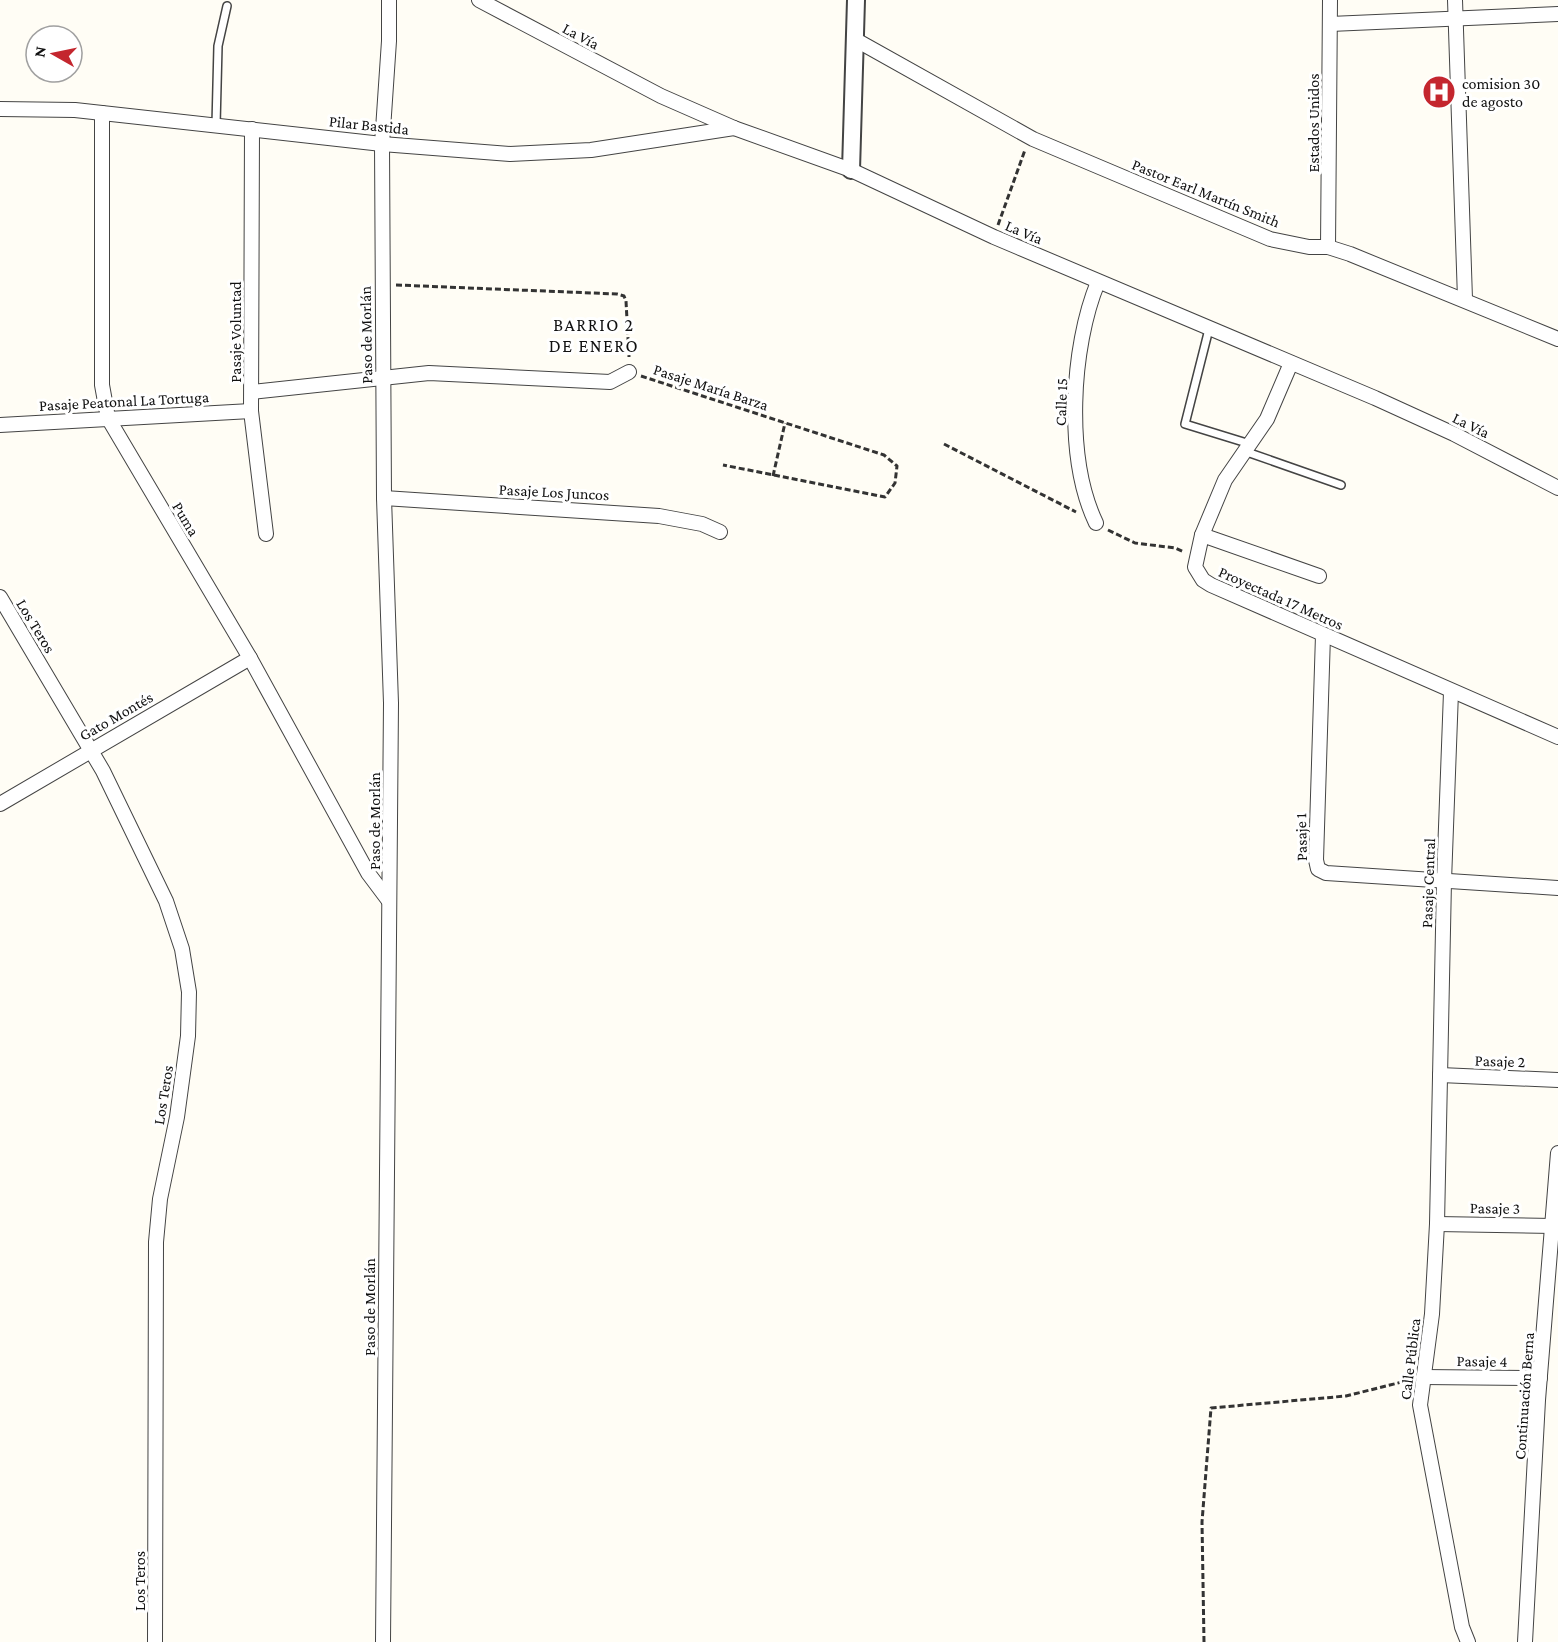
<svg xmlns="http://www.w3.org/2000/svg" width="1558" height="1642" font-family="'Crimson Pro',serif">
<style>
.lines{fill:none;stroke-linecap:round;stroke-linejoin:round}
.service-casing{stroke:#444;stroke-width:10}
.minor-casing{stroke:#444;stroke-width:16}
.tertiary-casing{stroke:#444;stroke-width:20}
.path{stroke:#333;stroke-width:3;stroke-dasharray:6 3;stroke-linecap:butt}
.service{stroke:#fff;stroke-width:7}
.minor{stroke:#fff;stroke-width:14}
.tertiary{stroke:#fff;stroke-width:16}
.labels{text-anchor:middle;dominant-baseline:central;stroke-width:6;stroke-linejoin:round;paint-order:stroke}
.street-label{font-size:16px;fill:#111;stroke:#fff}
.poi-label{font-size:16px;fill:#111;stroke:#fff;text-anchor:start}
.neighbourhood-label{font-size:18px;letter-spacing:1.5px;fill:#111;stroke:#fff}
</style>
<rect width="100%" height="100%" fill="#fffdf5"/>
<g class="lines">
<g class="service-casing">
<g id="service">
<polyline points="216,125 218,46 227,6"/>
<polyline points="1209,329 1185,424 1250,444"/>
<polyline points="1244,451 1341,485"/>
</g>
</g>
<g class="minor-casing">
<g id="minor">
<polyline points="479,0 661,96 734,128 851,170 994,237 1375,398 1454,434 1558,488"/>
<polyline points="1455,0 1465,299"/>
<polyline points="1330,24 1558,14"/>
<polyline points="856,40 1033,139 1270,239 1309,247 1328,247 1350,254 1558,339"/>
<polyline points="0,109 75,110 382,144 510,154 591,150 734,128"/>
<polyline points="102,113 102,385 108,418 250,658 368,873 389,901"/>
<polyline points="252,129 251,411 266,534"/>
<polyline points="1328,247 1330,0"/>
<polyline points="1291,363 1267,419 1225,480 1202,535 1195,567 1203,580 1211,585 1558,737"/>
<polyline points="252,392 429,373 610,382 629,372"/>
<polyline points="0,425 251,411"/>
<polyline points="384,498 659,516 702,524 720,532"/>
<path d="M1096 523C1065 458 1071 347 1098 282"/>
<polyline points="1202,535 1319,576"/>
<polyline points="0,597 103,771 166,901 182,949 189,992 188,1036 177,1117 160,1199 156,1242 155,1642"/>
<polyline points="1323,635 1316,860 1318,869 1326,873 1558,888"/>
<polyline points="1451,692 1444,881 1437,1224 1432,1314 1420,1405 1462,1627 1468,1642"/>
<polyline points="0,804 250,658"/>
<polyline points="1440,1075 1558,1080"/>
<polyline points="1437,1224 1553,1226"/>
<polyline points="1423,1377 1540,1378"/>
<polyline points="383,1642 391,703 384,498 382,144 389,41 389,0"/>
<polyline points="1525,1642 1538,1400 1558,1153"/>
</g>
</g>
<g class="tertiary-casing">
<polyline id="tertiary" points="851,170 856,0"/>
</g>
<g class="path">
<polyline points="998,225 1025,150"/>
<polyline points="396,285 617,294 624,296 626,301 629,357"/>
<polyline points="641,376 884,455 897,466 895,483 885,497 723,465"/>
<polyline points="944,444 1076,512"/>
<polyline points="773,476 785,423"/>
<polyline points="1108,530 1135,543 1175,548 1184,552"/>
<polyline points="1204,1642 1202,1522 1211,1408 1346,1396 1410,1380"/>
</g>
<use href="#service" class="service"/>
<use href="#minor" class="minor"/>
<use href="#tertiary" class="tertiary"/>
</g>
<defs>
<g id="hospital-disc" transform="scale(1.725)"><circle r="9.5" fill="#c4262e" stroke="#fff"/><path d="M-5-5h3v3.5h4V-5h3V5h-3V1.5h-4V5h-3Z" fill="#fff"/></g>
</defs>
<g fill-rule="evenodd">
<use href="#hospital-disc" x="1439" y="92"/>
</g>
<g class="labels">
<g class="street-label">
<text transform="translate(581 36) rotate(28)">La Vía</text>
<text transform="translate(1313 123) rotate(-90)">Estados Unidos</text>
<text transform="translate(369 125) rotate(6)">Pilar Bastida</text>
<text transform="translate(1206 193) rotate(22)">Pastor Earl Martín Smith</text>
<text transform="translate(1024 232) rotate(23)">La Vía</text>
<text transform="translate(235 332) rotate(-90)">Pasaje Voluntad</text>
<text transform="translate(366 335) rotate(-91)">Paso de Morlán</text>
<text transform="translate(711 387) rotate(18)">Pasaje María Barza</text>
<text transform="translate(124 401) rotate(-3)">Pasaje Peatonal La Tortuga</text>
<text transform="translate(1061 402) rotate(-88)">Calle 15</text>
<text transform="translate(1471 425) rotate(26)">La Vía</text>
<text transform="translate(554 492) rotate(3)">Pasaje Los Juncos</text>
<text transform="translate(186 519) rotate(59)">Puma</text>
<text transform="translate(1281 598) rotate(24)">Proyectada 17 Metros</text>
<text transform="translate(36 626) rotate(59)">Los Teros</text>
<text transform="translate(116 716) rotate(-30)">Gato Montés</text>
<text transform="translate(374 821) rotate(-90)">Paso de Morlán</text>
<text transform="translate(1301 837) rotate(-91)">Pasaje 1</text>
<text transform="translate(1428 883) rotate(-88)">Pasaje Central</text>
<text transform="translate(1500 1061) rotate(2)">Pasaje 2</text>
<text transform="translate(163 1095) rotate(-81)">Los Teros</text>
<text transform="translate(1495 1208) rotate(1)">Pasaje 3</text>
<text transform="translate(369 1307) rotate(-90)">Paso de Morlán</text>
<text transform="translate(1410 1359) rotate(-83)">Calle Pública</text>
<text transform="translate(1482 1361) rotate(1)">Pasaje 4</text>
<text transform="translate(1524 1396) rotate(-86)">Continuación Berna</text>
<text transform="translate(139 1581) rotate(-90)">Los Teros</text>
</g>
<g class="poi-label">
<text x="1462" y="83">comision 30<tspan x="1462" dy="18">de agosto</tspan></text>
</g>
<g class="neighbourhood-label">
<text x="594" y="325">BARRIO 2<tspan x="594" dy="21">DE ENERO</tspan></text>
</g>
</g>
<g transform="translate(54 54) rotate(279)"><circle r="28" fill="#ffffff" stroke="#a0a0a0" stroke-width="1.5"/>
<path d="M0-4.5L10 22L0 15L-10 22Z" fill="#c4262e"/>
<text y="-9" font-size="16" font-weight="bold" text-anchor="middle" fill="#111111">N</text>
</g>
</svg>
